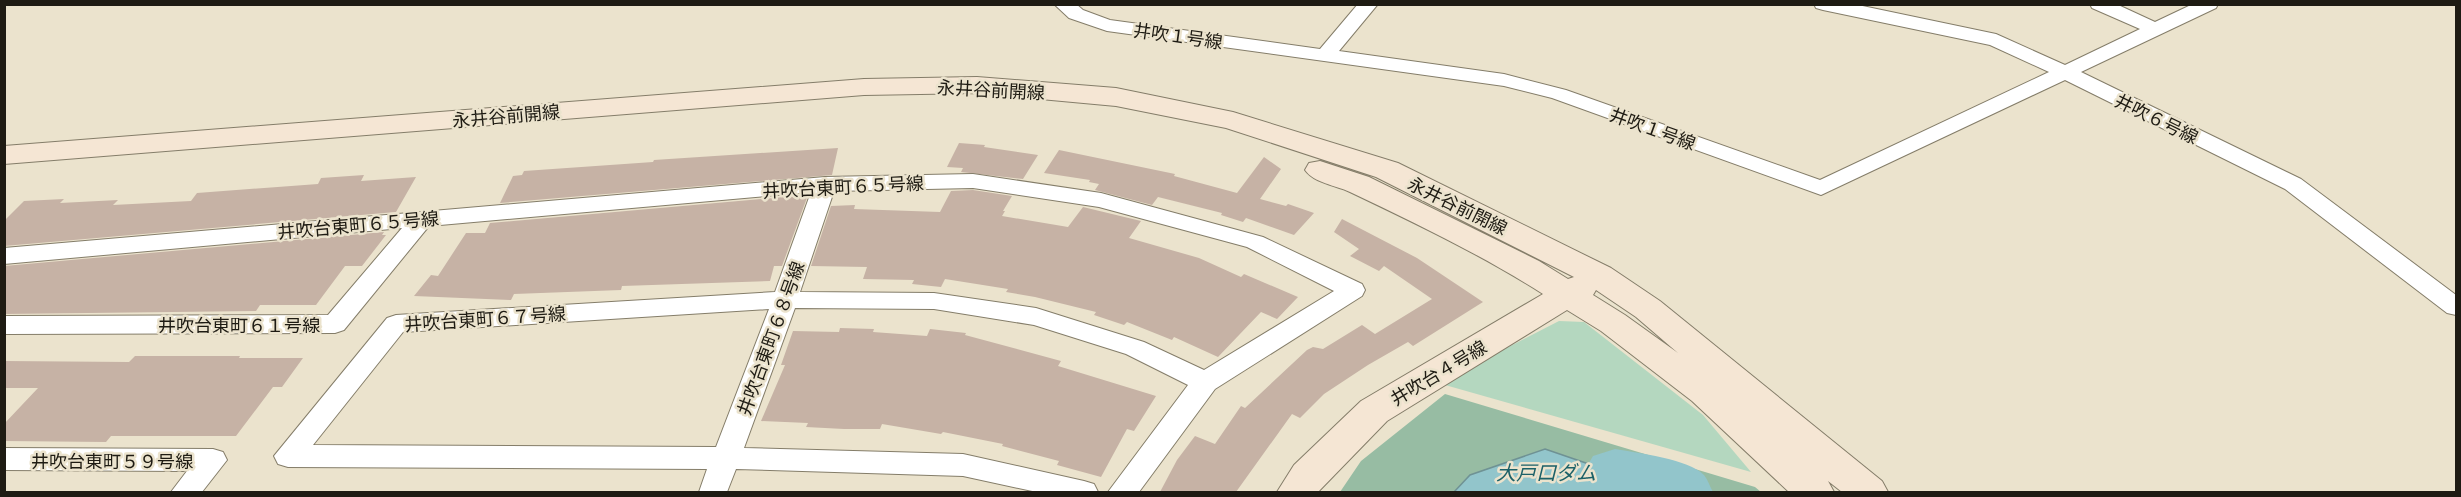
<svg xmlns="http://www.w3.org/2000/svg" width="2461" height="497" font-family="Literata,'Noto Sans JP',serif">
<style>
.green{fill:#b4d7bf}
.forest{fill:#97bca3}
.water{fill:#92c5cb;stroke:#6f9294;stroke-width:1.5}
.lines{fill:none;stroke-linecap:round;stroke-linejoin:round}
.river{fill:#92c5cb;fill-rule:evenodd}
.building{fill:#c6b2a5}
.street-casing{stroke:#847d69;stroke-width:2}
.secondary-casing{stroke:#847d69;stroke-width:2}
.street{fill:#fff;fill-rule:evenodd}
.secondary{fill:#f5e6d4;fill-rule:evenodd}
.labels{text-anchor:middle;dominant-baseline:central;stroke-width:5;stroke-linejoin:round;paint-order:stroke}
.street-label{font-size:18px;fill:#1e1b13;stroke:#ebe3cd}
.water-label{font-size:20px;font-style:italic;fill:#1c6168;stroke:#ebe3cd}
</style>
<rect width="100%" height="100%" fill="#ebe3cd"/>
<polygon class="green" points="1559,321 1584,322 1703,415 1751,472 1438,383"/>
<polygon class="forest" points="1445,394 1755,487 1761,492 1634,492 1615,473 1470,475 1454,492 1340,492 1361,461"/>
<polygon class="water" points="1545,449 1615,473 1634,492 1454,492 1470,475"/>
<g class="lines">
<path class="river" d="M1615 449C1637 453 1689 459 1704 475 1708 480 1710 487 1713 492H1601L1593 490 1583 473 1593 456Z"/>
</g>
<g class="building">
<polygon points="959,143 985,145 984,147 1038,155 1023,179 961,172 963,168 947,167"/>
<polygon points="838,148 832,175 500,203 513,176 522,175 524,171 653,162 654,160"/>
<polygon points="1059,150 1175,174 1174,176 1237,193 1264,157 1281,169 1260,199 1286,206 1288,204 1314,213 1294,235 1246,218 1243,222 1221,215 1222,213 1158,197 1152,205 1095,190 1099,184 1089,182 1090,180 1044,173"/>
<polygon points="364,175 361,181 416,177 396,212 4,246 4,221 24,201 64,199 60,203 118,200 113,205 191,201 197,193 318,184 321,178"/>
<polygon points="973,190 1012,196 1003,211 1005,211 1002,216 1068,227 1083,207 1141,221 1129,238 1199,258 1241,277 1244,274 1298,297 1277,319 1261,312 1218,357 1174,337 1172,340 1127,322 1124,325 1094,315 1096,312 1035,297 1006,292 1008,289 945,279 941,287 912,284 914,280 863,279 867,267 811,266 831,206 855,205 854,209 940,212 951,191"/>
<polygon points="808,195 782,266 774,266 770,281 622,286 621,290 514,294 511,300 414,296 431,275 438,276 466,233 485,233 490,223"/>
<polygon points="1342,219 1417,258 1483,302 1413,346 1408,342 1368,365 1324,394 1300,418 1292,414 1236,492 1160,492 1177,460 1195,436 1215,444 1241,406 1245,408 1307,350 1313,347 1323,349 1362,325 1375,334 1432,299 1384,266 1379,271 1350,256 1359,249 1334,232"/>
<polygon points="384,232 382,235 386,235 362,266 345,266 316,305 260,305 256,311 4,314 4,266"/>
<polygon points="840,328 874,329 873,332 927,336 930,329 966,333 965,335 1061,361 1058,366 1156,396 1134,431 1127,429 1101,477 1057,465 1059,461 1002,446 1003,444 943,432 941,434 882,424 880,429 844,429 806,427 808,423 761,421 785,365 781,365 793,331 839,332"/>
<polygon points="135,356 240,356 239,358 303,358 282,387 273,387 236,436 111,436 106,442 4,441 4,424 38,388 4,388 4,361 129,362"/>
</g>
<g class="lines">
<g class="street-casing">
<g id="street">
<polygon points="1054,4 1076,4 1083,10 1110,20 1320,49 1358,4 1378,4 1339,51 1504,74 1566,90 1820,180 2049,72 1990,45 1823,10 1816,8 1814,4 1853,4 1996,34 2065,65 2140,29 2092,8 2090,4 2116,4 2155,22 2193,4 2218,4 2216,8 2081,72 2301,179 2456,295 2456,315 2447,313 2285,189 2065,80 1821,195 1552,98 1504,86 1107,31 1069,18"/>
<path d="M973 174 1101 193 1263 237 1362 284 1365 290 1362 296 1215 389 1139 492H1108L1188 385 1126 354 1034 325 934 309 795 308 744 448 963 454 1084 481 1094 484 1098 492H1037L963 476 736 469 727 492H699L707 469 288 467 278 464 274 456 387 318 396 315 775 292 811 192 429 226 344 330 335 333 4 334V316L328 315 402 228 4 264V248L825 177ZM973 188 1099 207 1247 247 1334 291 1204 370 1144 342 1036 308 934 293 800 292 834 191ZM769 309 716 447 313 445 403 332Z"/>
<polygon points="4,448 213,449 223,452 227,460 202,492 171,492 187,471 4,470"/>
</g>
</g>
<g class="secondary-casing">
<path id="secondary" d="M977 77 1116 88 1233 112 1398 163 1611 268 1660 301 1882 481 1888 492H1842L1828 481 1834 492H1789L1692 401 1601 331 1567 310 1387 421 1318 492H1277L1294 465 1361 401 1543 294C1482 255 1415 223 1350 192 1335 185 1314 183 1305 170L1309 163 1320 161 1369 177 1539 261 1568 279 1574 277 1376 177 1226 128 1116 106 977 93 864 95 4 164V146L864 79ZM1596 290 1636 317 1678 353 1625 315 1593 295Z"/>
</g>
<use href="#street" class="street"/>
<use href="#secondary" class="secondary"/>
</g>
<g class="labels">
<g class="street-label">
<text transform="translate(1178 35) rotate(8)">井吹１号線</text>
<text transform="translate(991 89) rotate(3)">永井谷前開線</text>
<text transform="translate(506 115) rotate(-5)">永井谷前開線</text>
<text transform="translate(2157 118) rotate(26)">井吹６号線</text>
<text transform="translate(1653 128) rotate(20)">井吹１号線</text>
<text transform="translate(843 186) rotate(-3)">井吹台東町６５号線</text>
<text transform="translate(1458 205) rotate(26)">永井谷前開線</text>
<text transform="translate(358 224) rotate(-5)">井吹台東町６５号線</text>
<text transform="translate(485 318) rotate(-4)">井吹台東町６７号線</text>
<text x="239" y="324">井吹台東町６１号線</text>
<text transform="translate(770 338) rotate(-70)">井吹台東町６８号線</text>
<text transform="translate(1438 372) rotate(-31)">井吹台４号線</text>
<text x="112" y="460">井吹台東町５９号線</text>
</g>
<g class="water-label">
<text x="1546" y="471">大戸口ダム</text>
</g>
</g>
<rect width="2461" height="497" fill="none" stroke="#1e1b13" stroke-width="12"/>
</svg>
